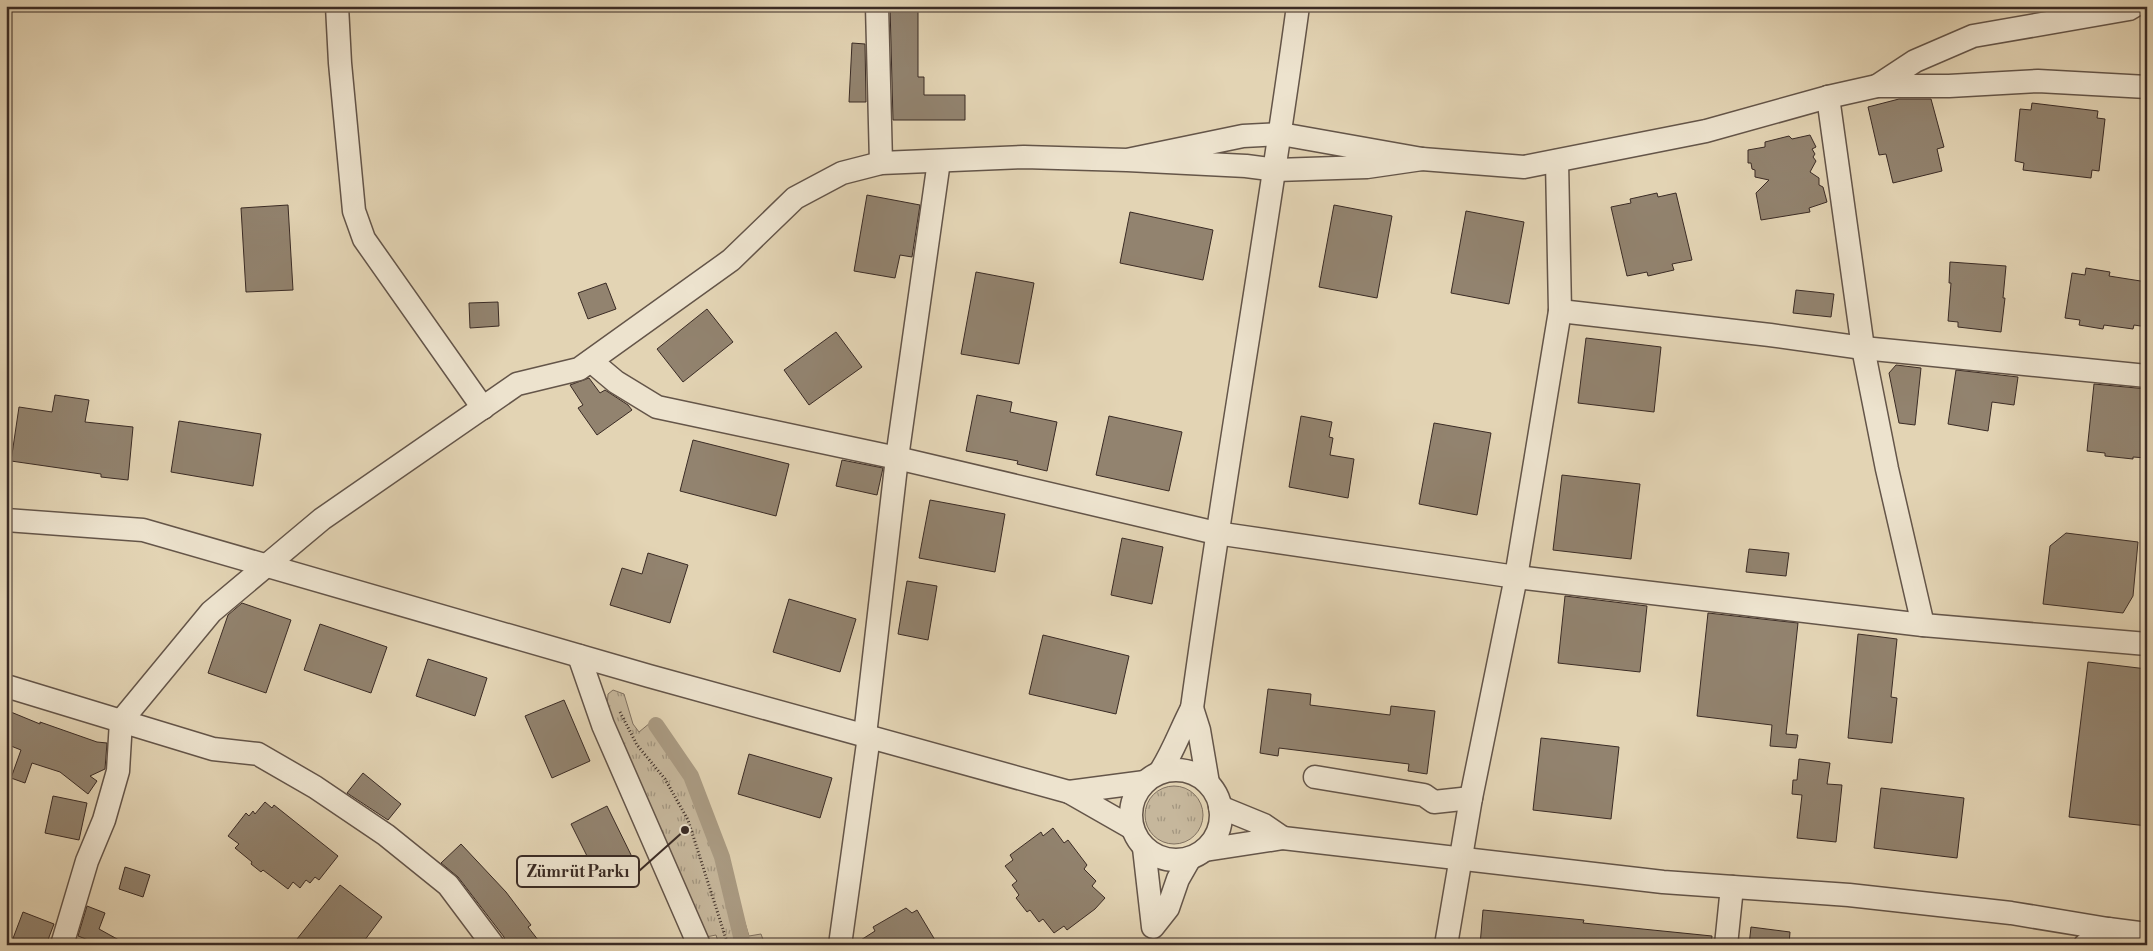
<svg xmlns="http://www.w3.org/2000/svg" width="2153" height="951" font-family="'Libre Bodoni',serif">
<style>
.grass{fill:url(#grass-tufts);stroke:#807160}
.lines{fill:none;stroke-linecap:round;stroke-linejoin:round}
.canal{stroke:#aa9b83;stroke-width:16}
.building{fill:#92836f;stroke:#3a2b25}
.minor-casing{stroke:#645549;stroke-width:25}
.path{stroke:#3a2b25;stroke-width:3;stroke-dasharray:1 2.5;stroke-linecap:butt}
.minor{stroke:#ede3ce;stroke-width:22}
.leader{fill:none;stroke:#3a2b25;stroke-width:2}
.callout-dot{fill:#3a2b25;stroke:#ede3ce;stroke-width:2}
.callout{fill:#ede3ce;stroke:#3a2b25;stroke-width:2}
.callout-label{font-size:16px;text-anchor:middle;font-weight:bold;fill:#3a2b25}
</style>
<defs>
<pattern id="grass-tufts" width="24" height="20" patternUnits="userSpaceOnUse" patternTransform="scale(1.25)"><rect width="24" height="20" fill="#c6b79c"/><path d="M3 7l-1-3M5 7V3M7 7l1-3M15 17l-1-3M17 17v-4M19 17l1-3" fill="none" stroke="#a2957f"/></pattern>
</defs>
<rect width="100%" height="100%" fill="#e3d4b4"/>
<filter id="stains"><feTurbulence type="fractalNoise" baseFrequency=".004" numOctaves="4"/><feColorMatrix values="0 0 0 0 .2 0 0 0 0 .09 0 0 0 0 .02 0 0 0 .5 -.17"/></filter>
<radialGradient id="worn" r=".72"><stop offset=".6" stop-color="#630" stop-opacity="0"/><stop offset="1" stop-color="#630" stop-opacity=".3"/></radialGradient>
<g class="grass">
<polygon points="613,690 624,694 633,724 639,732 656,718 691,770 724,855 749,936 761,934 765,945 719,945 716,935 701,938 607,708 608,694"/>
<circle cx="1174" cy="815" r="29"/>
</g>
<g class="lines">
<polyline class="canal" points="656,725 691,776 722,857 743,945"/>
</g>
<g class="building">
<polygon points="890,6 918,6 918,77 924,77 924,95 965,95 965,120 893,120"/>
<polygon points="852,43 865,44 866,102 849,102"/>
<polygon points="1899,99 1931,99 1944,147 1937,149 1942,171 1893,183 1886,154 1879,155 1868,107"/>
<polygon points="2032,103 2098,111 2097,118 2105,119 2099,171 2092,170 2091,178 2023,170 2024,163 2015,161 2020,109 2031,110"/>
<polygon points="1810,135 1816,147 1812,149 1815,154 1813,157 1816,161 1810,172 1819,178 1819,185 1823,187 1827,202 1809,208 1810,212 1761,220 1756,193 1769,180 1755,177 1755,170 1752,169 1751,163 1748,163 1748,150 1765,147 1765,142 1789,136 1792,139"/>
<polygon points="1657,193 1658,197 1676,193 1692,260 1672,264 1674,270 1648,276 1647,272 1627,276 1611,207 1631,203 1630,199"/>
<polygon points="867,195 920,205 912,257 900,255 895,278 854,271"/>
<polygon points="288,205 293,290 246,292 241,208"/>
<polygon points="1334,205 1392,216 1377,298 1319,287"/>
<polygon points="1466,211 1524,222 1509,304 1451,293"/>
<polygon points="1130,212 1213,230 1203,280 1120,263"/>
<polygon points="1950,262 2006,266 2003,298 2005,298 2001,332 1958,327 1958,322 1948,321 1951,283 1949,283"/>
<polygon points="2086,268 2110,272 2109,276 2147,282 2147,327 2134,325 2133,329 2104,325 2103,329 2079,325 2080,320 2065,318 2072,273 2085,275"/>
<polygon points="976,272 1034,283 1019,364 961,354"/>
<polygon points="606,283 616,309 588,319 578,293"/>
<polygon points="1796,290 1834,294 1831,317 1793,313"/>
<polygon points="498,302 499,326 470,328 469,303"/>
<polygon points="707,309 733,342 683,382 657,349"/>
<polygon points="836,332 862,367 809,405 784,370"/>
<polygon points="1586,338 1661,347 1654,412 1578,403"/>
<polygon points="1896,365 1921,368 1915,425 1899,423 1889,373"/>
<polygon points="1956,370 2018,377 2014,405 1992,402 1988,431 1948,424"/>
<polygon points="589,378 600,393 605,390 628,405 632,410 597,435 578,408 583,405 570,385"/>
<polygon points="2094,384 2147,389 2147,458 2133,457 2133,459 2105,456 2105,453 2087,451"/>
<polygon points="55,395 89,400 85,422 133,427 128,480 101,477 101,474 11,461 19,407 52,412"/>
<polygon points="977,395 1012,402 1010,412 1057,422 1047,471 1017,464 1018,461 966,451"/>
<polygon points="1109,416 1182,432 1169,491 1096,475"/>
<polygon points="1301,416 1332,422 1329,437 1333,438 1330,455 1354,459 1348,498 1289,487"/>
<polygon points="179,421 261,434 253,486 171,472"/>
<polygon points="1434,423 1491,433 1477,515 1419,504"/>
<polygon points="693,440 789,464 776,516 680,491"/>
<polygon points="842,460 883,468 877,495 836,486"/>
<polygon points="1562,475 1640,484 1631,559 1553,550"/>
<polygon points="930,500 1005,514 995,572 919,558"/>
<polygon points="2066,533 2138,542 2133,596 2123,613 2043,604 2050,546"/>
<polygon points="1122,538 1163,547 1152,604 1111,595"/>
<polygon points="1749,549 1789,553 1786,576 1746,572"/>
<polygon points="648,553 688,565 670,623 610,605 622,568 642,574"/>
<polygon points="907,581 937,586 928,640 898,634"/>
<polygon points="1565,596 1647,606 1640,672 1558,663"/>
<polygon points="789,599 856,619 840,672 773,652"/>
<polygon points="242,603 291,620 266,693 208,673 228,615"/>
<polygon points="1708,613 1798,623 1786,734 1798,735 1796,748 1770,746 1772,725 1697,716"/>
<polygon points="320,624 387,647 371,693 304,670"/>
<polygon points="1858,634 1897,639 1891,697 1897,698 1892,743 1848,738"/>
<polygon points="1043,635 1129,656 1116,714 1029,694"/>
<polygon points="428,659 487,678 475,716 416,696"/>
<polygon points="2088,662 2147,669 2147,826 2069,817"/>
<polygon points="1268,689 1311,694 1310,705 1390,715 1391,706 1435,711 1427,774 1408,771 1409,764 1279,748 1278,756 1260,753"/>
<polygon points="564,700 590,761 552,778 525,716"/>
<polygon points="6,710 40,724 40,722 97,742 107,743 105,769 90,776 97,781 88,794 60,772 32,763 25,783 11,778 21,750 6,744"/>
<polygon points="1541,738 1619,747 1611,819 1533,810"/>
<polygon points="749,754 832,778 820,818 738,794"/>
<polygon points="1799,759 1830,763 1827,784 1842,785 1836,842 1797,838 1802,795 1792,794 1793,780 1797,780"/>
<polygon points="363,773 401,804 388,820 347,793"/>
<polygon points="1881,788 1964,798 1957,858 1874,848"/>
<polygon points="53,796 87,803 79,840 45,833"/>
<polygon points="265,802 272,808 274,805 338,856 319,880 315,877 310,883 306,880 300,888 293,882 288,889 263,870 261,872 251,864 252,862 235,848 239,844 228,836 246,813 249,816 253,811 255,814"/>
<polygon points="607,806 636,865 600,882 571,824"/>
<polygon points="1053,828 1064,843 1068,840 1087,865 1084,869 1096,881 1092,886 1105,898 1095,909 1067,930 1064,926 1054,933 1043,919 1039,922 1030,910 1027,912 1016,898 1019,895 1012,885 1017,881 1005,866 1013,860 1010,855 1041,832 1043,836"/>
<polygon points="461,844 506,892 531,925 528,927 542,945 506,945 504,937 458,877 441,863"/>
<polygon points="125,867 150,875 143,897 119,889"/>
<polygon points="340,885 382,917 361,945 304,945 297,939"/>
<polygon points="87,906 105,913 99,929 128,945 101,945 78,936"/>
<polygon points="906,908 912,913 917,910 938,945 853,945 875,931 873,927"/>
<polygon points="1483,910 1584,920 1583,923 1712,936 1711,945 1480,945"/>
<polygon points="23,912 54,924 46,945 22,945 12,941"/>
<polygon points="1751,927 1790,932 1789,945 1749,945"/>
</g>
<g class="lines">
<g class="minor-casing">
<g id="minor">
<polyline points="337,6 340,63 354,211 364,239 483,408"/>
<polyline points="877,6 881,163"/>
<polyline points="1877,86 1915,61 1973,36 2129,9 2134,6"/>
<polyline points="1828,97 1863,348 1887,469 1923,625"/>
<polyline points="1422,159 1524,167 1706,131 1828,97 1877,86 1949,86 2038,81 2147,87"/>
<polyline points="1560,311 1770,335 1863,348 2147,376"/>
<polyline points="591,361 616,382 657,407 897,458 1216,533 1516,577 1923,625 2147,644"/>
<polyline points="6,520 143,530 649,676 1069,792"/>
<polyline points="579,656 603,725 699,945"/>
<polyline points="6,686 213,749 258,754 315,787 386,835 448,885 493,945"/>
<path d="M1192 708C1224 474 1266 241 1298 6"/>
<polyline points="865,735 897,458 939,161"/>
<circle cx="1176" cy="815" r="45"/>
<path d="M1160 772C1173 752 1181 729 1192 708L1199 730 1208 783"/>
<polyline points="1315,777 1424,795 1434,802 1471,798"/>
<polyline points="1132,828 1069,792 1145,782"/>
<polyline points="1283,838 1663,882 1849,895 2011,913 2108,929 2147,934"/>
<polyline points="1144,848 1153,927 1168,908 1178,879 1190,858"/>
<polyline points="1205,850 1283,838 1264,825 1220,807"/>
<polyline points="62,945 87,861 104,820 118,771 121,721 211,612 322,519 517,384 579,369 731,260 795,198 842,173 881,163 1024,157 1127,160 1246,166 1276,170 1367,167 1422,159 1281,134 1243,136 1127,160"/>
<polyline points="840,945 869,736"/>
<polyline points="1446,945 1471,798 1516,577 1560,311 1557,161"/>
<polyline points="1726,945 1732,887"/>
<polyline points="2085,945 2108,929"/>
</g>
</g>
<polyline class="path" points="620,712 637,745 665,779 688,820 728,945"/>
<use href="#minor" class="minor"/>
</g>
<path class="leader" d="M685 830L639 871"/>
<circle class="callout-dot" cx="685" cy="830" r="5"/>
<rect class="callout" x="517" y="856" width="122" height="31" rx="5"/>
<g class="callout-label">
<text x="578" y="877">Zümrüt Parkı</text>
</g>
<rect width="2153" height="951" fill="none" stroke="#e3d4b4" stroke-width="25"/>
<rect x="8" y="8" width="2138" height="936" fill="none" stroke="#3a2b25" stroke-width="2.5"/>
<rect x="12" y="12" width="2128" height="926" fill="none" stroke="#3a2b25"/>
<rect width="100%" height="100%" filter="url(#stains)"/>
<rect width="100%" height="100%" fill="url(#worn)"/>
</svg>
